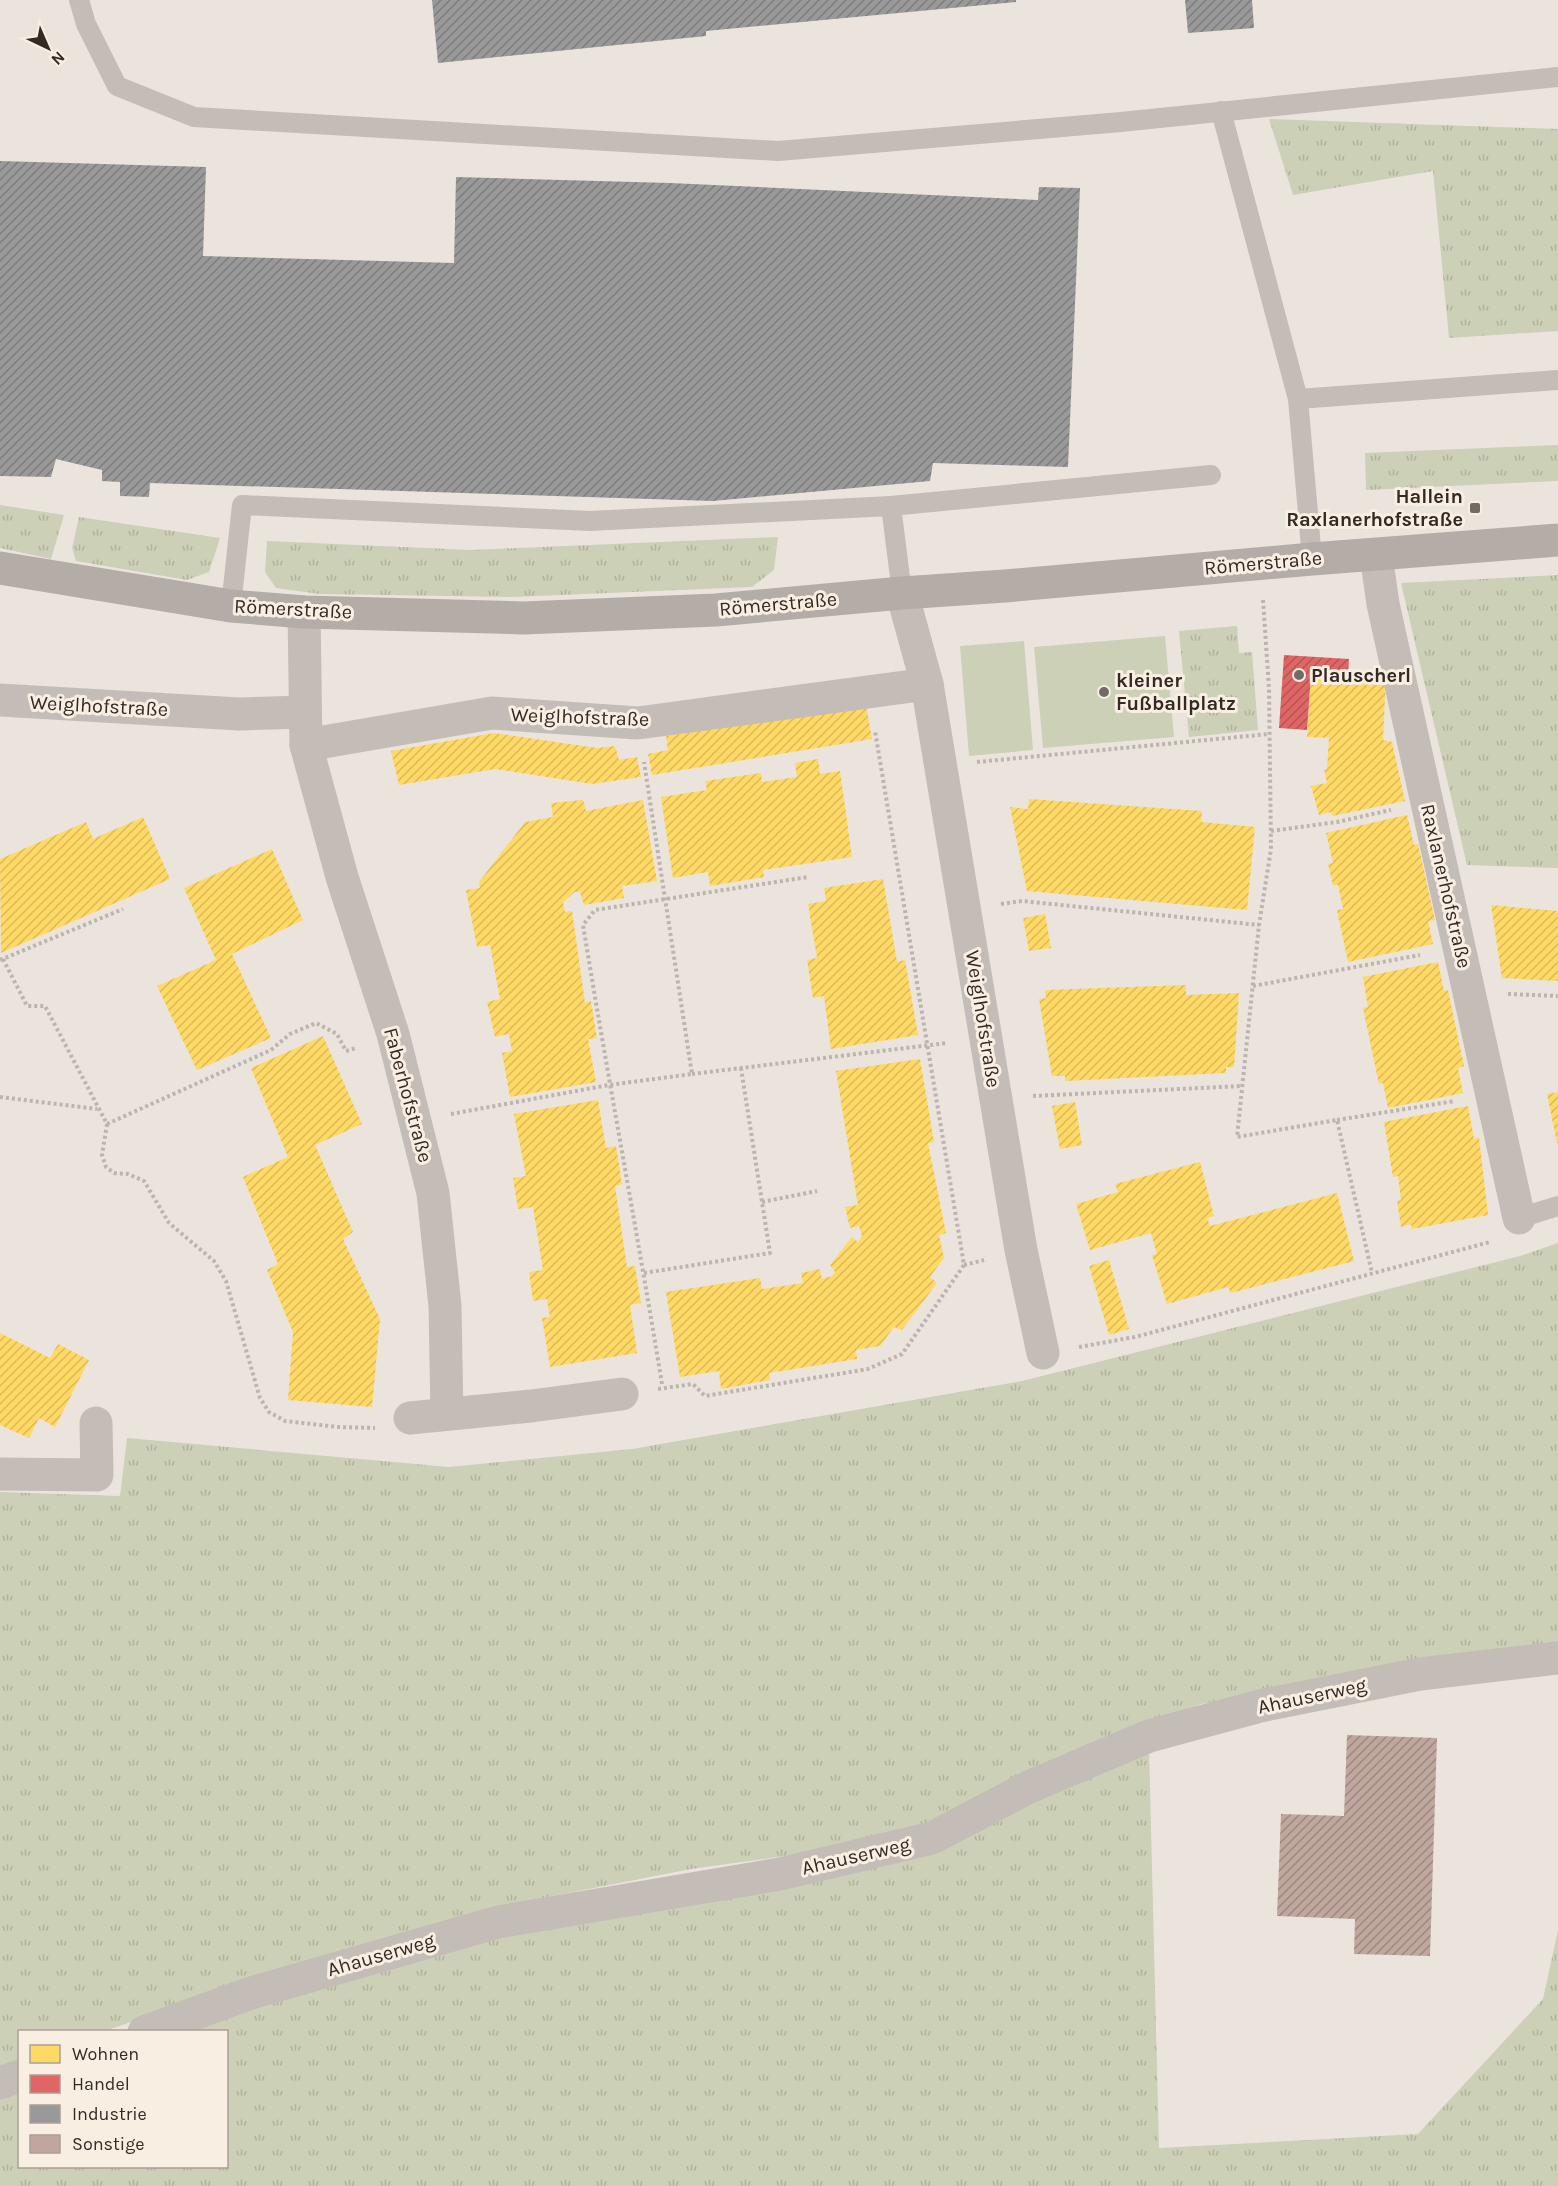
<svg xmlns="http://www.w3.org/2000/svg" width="1558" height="2186" font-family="Karla,sans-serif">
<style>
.grass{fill:url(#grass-tufts)}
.pitch{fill:#ccd0b6}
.homes{fill:url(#homes-hatch)}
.shops{fill:url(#shops-hatch)}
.industry{fill:url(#industry-hatch)}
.building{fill:url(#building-hatch)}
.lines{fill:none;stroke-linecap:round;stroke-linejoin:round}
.path{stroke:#bcb4af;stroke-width:4;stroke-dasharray:3 3;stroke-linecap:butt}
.lane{stroke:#c4bcb6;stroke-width:20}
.street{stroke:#c4bcb6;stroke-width:33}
.secondary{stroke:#b4aca6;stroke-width:33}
.poi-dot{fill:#736a65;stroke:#f9eee2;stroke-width:2}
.labels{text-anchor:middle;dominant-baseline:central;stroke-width:6;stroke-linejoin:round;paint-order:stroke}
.poi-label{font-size:20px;font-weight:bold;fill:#332925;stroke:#f9eee2;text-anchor:start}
.street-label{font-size:20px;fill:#332925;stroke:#f9eee2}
</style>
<defs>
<pattern id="grass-tufts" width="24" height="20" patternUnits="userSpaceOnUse" patternTransform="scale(1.5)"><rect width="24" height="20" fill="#ccd0b6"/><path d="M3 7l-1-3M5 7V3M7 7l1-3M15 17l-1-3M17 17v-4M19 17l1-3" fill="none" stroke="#b0b39c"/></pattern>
<pattern id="homes-hatch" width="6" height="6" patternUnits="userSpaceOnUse" patternTransform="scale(1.5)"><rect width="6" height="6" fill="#ffd966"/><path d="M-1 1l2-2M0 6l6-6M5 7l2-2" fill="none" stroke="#dbba58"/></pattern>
<pattern id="shops-hatch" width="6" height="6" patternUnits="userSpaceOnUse" patternTransform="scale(1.5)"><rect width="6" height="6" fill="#e06666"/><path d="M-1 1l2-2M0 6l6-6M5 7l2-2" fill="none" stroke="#b65454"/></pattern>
<pattern id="industry-hatch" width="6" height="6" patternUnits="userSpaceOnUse" patternTransform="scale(1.5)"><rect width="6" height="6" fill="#999"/><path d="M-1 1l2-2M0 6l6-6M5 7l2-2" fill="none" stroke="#7d7d7d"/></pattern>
<pattern id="building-hatch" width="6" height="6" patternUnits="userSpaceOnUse" patternTransform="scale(1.5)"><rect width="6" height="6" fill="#bfa79d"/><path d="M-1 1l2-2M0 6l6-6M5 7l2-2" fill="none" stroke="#9c8880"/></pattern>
</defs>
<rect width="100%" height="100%" fill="#ebe4dc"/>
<g class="grass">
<polygon points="1269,119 1558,129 1558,331 1449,338 1433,171 1293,195"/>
<polygon points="1558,445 1558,481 1366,490 1365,453"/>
<polygon points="0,505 64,515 51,559 0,548"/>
<polygon points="79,517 220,538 209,572 187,580 76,561 72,548"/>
<polygon points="778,537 774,570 752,587 513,597 319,594 276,588 265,572 267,541 471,550"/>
<polygon points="1558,575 1558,868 1467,865 1401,583"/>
<polygon points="1237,626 1239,653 1252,652 1258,730 1189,737 1179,631"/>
<polygon points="1558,1243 1558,1646 1458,1654 1201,1704 1081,1748 951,1815 852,1847 691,1869 497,1907 269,1974 105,2031 20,2032 19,2062 0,2069 0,1492 120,1496 127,1438 449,1467 632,1449 1022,1381 1520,1256"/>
<polygon points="1149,1747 1159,2148 1418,2134 1543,1999 1558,1930 1558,2186 0,2186 0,2093 19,2086 20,2166 226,2166 226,2032 174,2031 385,1960 573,1918 785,1886"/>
</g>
<g class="pitch">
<polygon points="1165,636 1174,737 1043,748 1034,647"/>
<polygon points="1024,641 1033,750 969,756 960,646"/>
</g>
<g class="homes">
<polygon points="1311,674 1386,677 1383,740 1392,742 1405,801 1332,816 1331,812 1319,815 1311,786 1327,783 1324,769 1327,769 1329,738 1307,737"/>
<polygon points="866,705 872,739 652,775 648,754 668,750 666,736"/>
<polygon points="494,733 597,748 615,746 619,760 637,757 641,777 592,784 495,769 399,785 391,751"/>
<polygon points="818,759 820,774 840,771 852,857 763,870 764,877 710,886 708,872 673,878 661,797 707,790 705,781 761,773 762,782 797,777 795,763"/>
<polygon points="1029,799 1202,811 1201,822 1255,827 1247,910 1027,891 1010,807 1028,809"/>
<polygon points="583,800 586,811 643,800 657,881 622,886 624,898 584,905 580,892 575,892 563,902 565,912 572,911 585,1003 591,1001 597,1038 588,1039 596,1082 510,1097 502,1053 512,1051 509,1034 495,1037 487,1002 500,999 490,945 477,947 466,890 480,888 479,882 525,822 553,817 551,803"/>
<polygon points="1407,815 1414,845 1418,844 1435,920 1428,921 1433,944 1348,962 1337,910 1343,909 1338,885 1333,885 1328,864 1333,863 1326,833"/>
<polygon points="143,817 170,879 1,953 0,859 86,822 93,839"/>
<polygon points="272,849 303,920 232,954 271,1038 197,1070 157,986 216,960 184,888"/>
<polygon points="883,879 897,962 905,960 918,1035 831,1049 824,996 813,998 807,960 817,958 808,904 826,901 824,888"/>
<polygon points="1491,905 1558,911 1558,981 1502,978"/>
<polygon points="1045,914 1051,948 1029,951 1023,918"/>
<polygon points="1438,962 1444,991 1448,990 1464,1066 1458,1068 1463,1093 1388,1108 1383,1083 1379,1084 1363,1008 1368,1007 1363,977"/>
<polygon points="1186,985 1186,995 1239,993 1234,1067 1226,1067 1226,1073 1065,1081 1065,1076 1052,1076 1039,999 1046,998 1045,990"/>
<polygon points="323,1036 362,1124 315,1145 353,1232 343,1239 380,1319 372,1407 288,1400 293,1332 267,1270 278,1264 243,1177 288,1157 251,1068"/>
<polygon points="920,1059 934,1142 928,1143 946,1233 939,1235 944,1258 930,1277 937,1283 902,1330 894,1327 880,1346 856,1350 857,1359 769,1373 770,1380 721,1389 719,1371 680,1377 666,1292 760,1278 762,1289 803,1283 801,1273 820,1269 822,1279 832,1276 835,1272 830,1265 852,1237 858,1242 862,1236 859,1226 850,1228 845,1207 858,1205 836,1071"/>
<polygon points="1558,1092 1558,1143 1557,1143 1547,1094"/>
<polygon points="598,1100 606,1148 616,1146 622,1184 615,1186 627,1267 635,1266 641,1303 630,1305 637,1353 550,1367 542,1318 550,1317 547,1299 533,1301 529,1272 543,1270 533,1207 518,1209 513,1178 526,1176 514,1114"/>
<polygon points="1075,1102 1082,1145 1060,1149 1052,1106"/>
<polygon points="1468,1106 1474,1139 1479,1137 1488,1215 1412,1229 1411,1224 1401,1227 1397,1201 1401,1200 1398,1176 1393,1177 1384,1122"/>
<polygon points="1200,1162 1214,1216 1207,1218 1210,1226 1337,1193 1354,1261 1231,1293 1228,1287 1167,1304 1152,1255 1157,1254 1151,1233 1090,1250 1076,1204 1118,1192 1115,1184"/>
<polygon points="1109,1260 1129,1329 1109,1335 1089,1266"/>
<polygon points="0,1333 50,1358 58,1344 89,1360 55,1427 39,1418 29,1438 0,1425"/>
</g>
<polygon class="shops" points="1284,655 1349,659 1348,676 1311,674 1307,730 1279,728"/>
<g class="industry">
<polygon points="432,0 1016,0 1016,2 706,31 706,36 438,63"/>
<polygon points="1185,0 1252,0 1254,28 1188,33"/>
<polygon points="0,161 206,167 203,256 454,263 456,177 670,183 1038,200 1039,187 1080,188 1068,467 933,463 930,481 713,501 150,483 149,497 120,496 120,482 102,481 102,470 56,459 51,477 0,476"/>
</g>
<polygon class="building" points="1347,1735 1437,1738 1430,1956 1354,1954 1355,1919 1277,1916 1281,1814 1344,1816"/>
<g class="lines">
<g class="path">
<polyline points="1263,600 1269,688 1271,849 1259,925 1237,1137 1337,1120 1372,1273"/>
<polyline points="977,762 1269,734"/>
<polyline points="1271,831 1337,822 1391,810"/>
<polyline points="1001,904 1022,901 1259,925"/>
<polyline points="3,959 27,1006 45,1006 107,1124 102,1155 106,1167 114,1173 128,1174 144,1181 169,1223 214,1261 226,1281 260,1398 269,1412 285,1421 338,1427 375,1428"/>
<polyline points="0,960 123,909"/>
<polyline points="1253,986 1420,955"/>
<polyline points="1508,994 1558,996"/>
<polyline points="692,1074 947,1043"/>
<polyline points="1033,1096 1242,1086"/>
<polyline points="0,1097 97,1109"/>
<polyline points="451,1114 609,1085 692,1074 644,762"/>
<polyline points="1337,1120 1455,1101"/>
<polyline points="107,1124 271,1050 290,1034 316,1023 337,1034 346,1051 356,1048"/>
<polyline points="762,1202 817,1191"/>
<polyline points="964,1265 984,1260"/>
<polyline points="644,1273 770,1253 741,1068"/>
<polyline points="1079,1347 1135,1337 1490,1242"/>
<path d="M662 1384C637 1231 608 1078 583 925L595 910 808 877"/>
<polyline points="658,1389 693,1384 705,1396 868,1369 902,1354 964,1265 875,731"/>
</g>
<g class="lane">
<polyline points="79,0 86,24 117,86 194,117 778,151 1121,122 1558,77"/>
<polyline points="1221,111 1298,399 1312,559"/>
<polyline points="1298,399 1558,380"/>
<polyline points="902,593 891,506 1211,475"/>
<polyline points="231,606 242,505 590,521 891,506"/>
<polyline points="1519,1218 1558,1206"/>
</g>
<g class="street">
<polyline points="1376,555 1383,604 1519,1218"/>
<polyline points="902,593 927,684 1021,1250 1043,1353"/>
<polyline points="304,612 306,745 342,877 393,1034 433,1193 445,1306 447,1414"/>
<polyline points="0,700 239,714 305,712"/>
<polyline points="306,745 492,713 638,723 927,684"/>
<polyline points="410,1418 531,1406 622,1394"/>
<polyline points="0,1474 97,1475 96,1423"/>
<polyline points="144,2032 251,1993 498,1922 780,1874 932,1838 1029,1787 1149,1736 1260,1706 1420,1674 1558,1658"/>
<polyline points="0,2083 20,2076"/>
</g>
<polyline class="secondary" points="0,568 231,606 304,612 524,618 716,610 902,593 1005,586 1312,559 1558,540"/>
</g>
<g class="poi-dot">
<rect x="1469" y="502" width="12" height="12" rx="3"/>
<circle cx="1299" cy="675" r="6"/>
<circle cx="1104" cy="692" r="6"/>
</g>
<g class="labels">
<g class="poi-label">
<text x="1463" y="496" text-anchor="end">Hallein<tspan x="1463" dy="23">Raxlanerhofstraße</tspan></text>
<text x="1311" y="675">Plauscherl</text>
<text x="1116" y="680">kleiner<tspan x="1116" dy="23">Fußballplatz</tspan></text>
</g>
<g class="street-label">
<text transform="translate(1263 563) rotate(-5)">Römerstraße</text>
<text transform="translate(778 604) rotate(-5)">Römerstraße</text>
<text transform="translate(293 609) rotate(3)">Römerstraße</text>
<text transform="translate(99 706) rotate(3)">Weiglhofstraße</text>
<text transform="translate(580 717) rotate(2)">Weiglhofstraße</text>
<text transform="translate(1446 886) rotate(77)">Raxlanerhofstraße</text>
<text transform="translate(983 1019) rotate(81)">Weiglhofstraße</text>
<text transform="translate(408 1095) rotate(75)">Faberhofstraße</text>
<text transform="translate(1312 1696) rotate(-12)">Ahauserweg</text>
<text transform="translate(856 1856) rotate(-13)">Ahauserweg</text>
<text transform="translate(381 1955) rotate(-16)">Ahauserweg</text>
</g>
</g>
<rect x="18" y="2030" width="210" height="138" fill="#f9eee2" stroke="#aa9f96" stroke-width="1.5"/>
<rect x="30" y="2045" width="30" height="18" fill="#ffd966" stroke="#aa9f96" stroke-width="1.5"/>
<text x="72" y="2060" font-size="18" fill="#332925">Wohnen</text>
<rect x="30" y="2075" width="30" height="18" fill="#e06666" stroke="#aa9f96" stroke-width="1.5"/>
<text x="72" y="2090" font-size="18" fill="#332925">Handel</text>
<rect x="30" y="2105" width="30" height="18" fill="#999999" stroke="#aa9f96" stroke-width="1.5"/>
<text x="72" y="2120" font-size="18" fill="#332925">Industrie</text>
<rect x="30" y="2135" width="30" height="18" fill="#bfa79d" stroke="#aa9f96" stroke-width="1.5"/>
<text x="72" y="2150" font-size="18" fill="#332925">Sonstige</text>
<g transform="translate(48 48) rotate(136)" stroke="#f9eee2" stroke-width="4.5" paint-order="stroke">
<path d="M0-4.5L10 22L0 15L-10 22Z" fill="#332925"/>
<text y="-9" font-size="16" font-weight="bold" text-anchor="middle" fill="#332925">N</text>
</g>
</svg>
